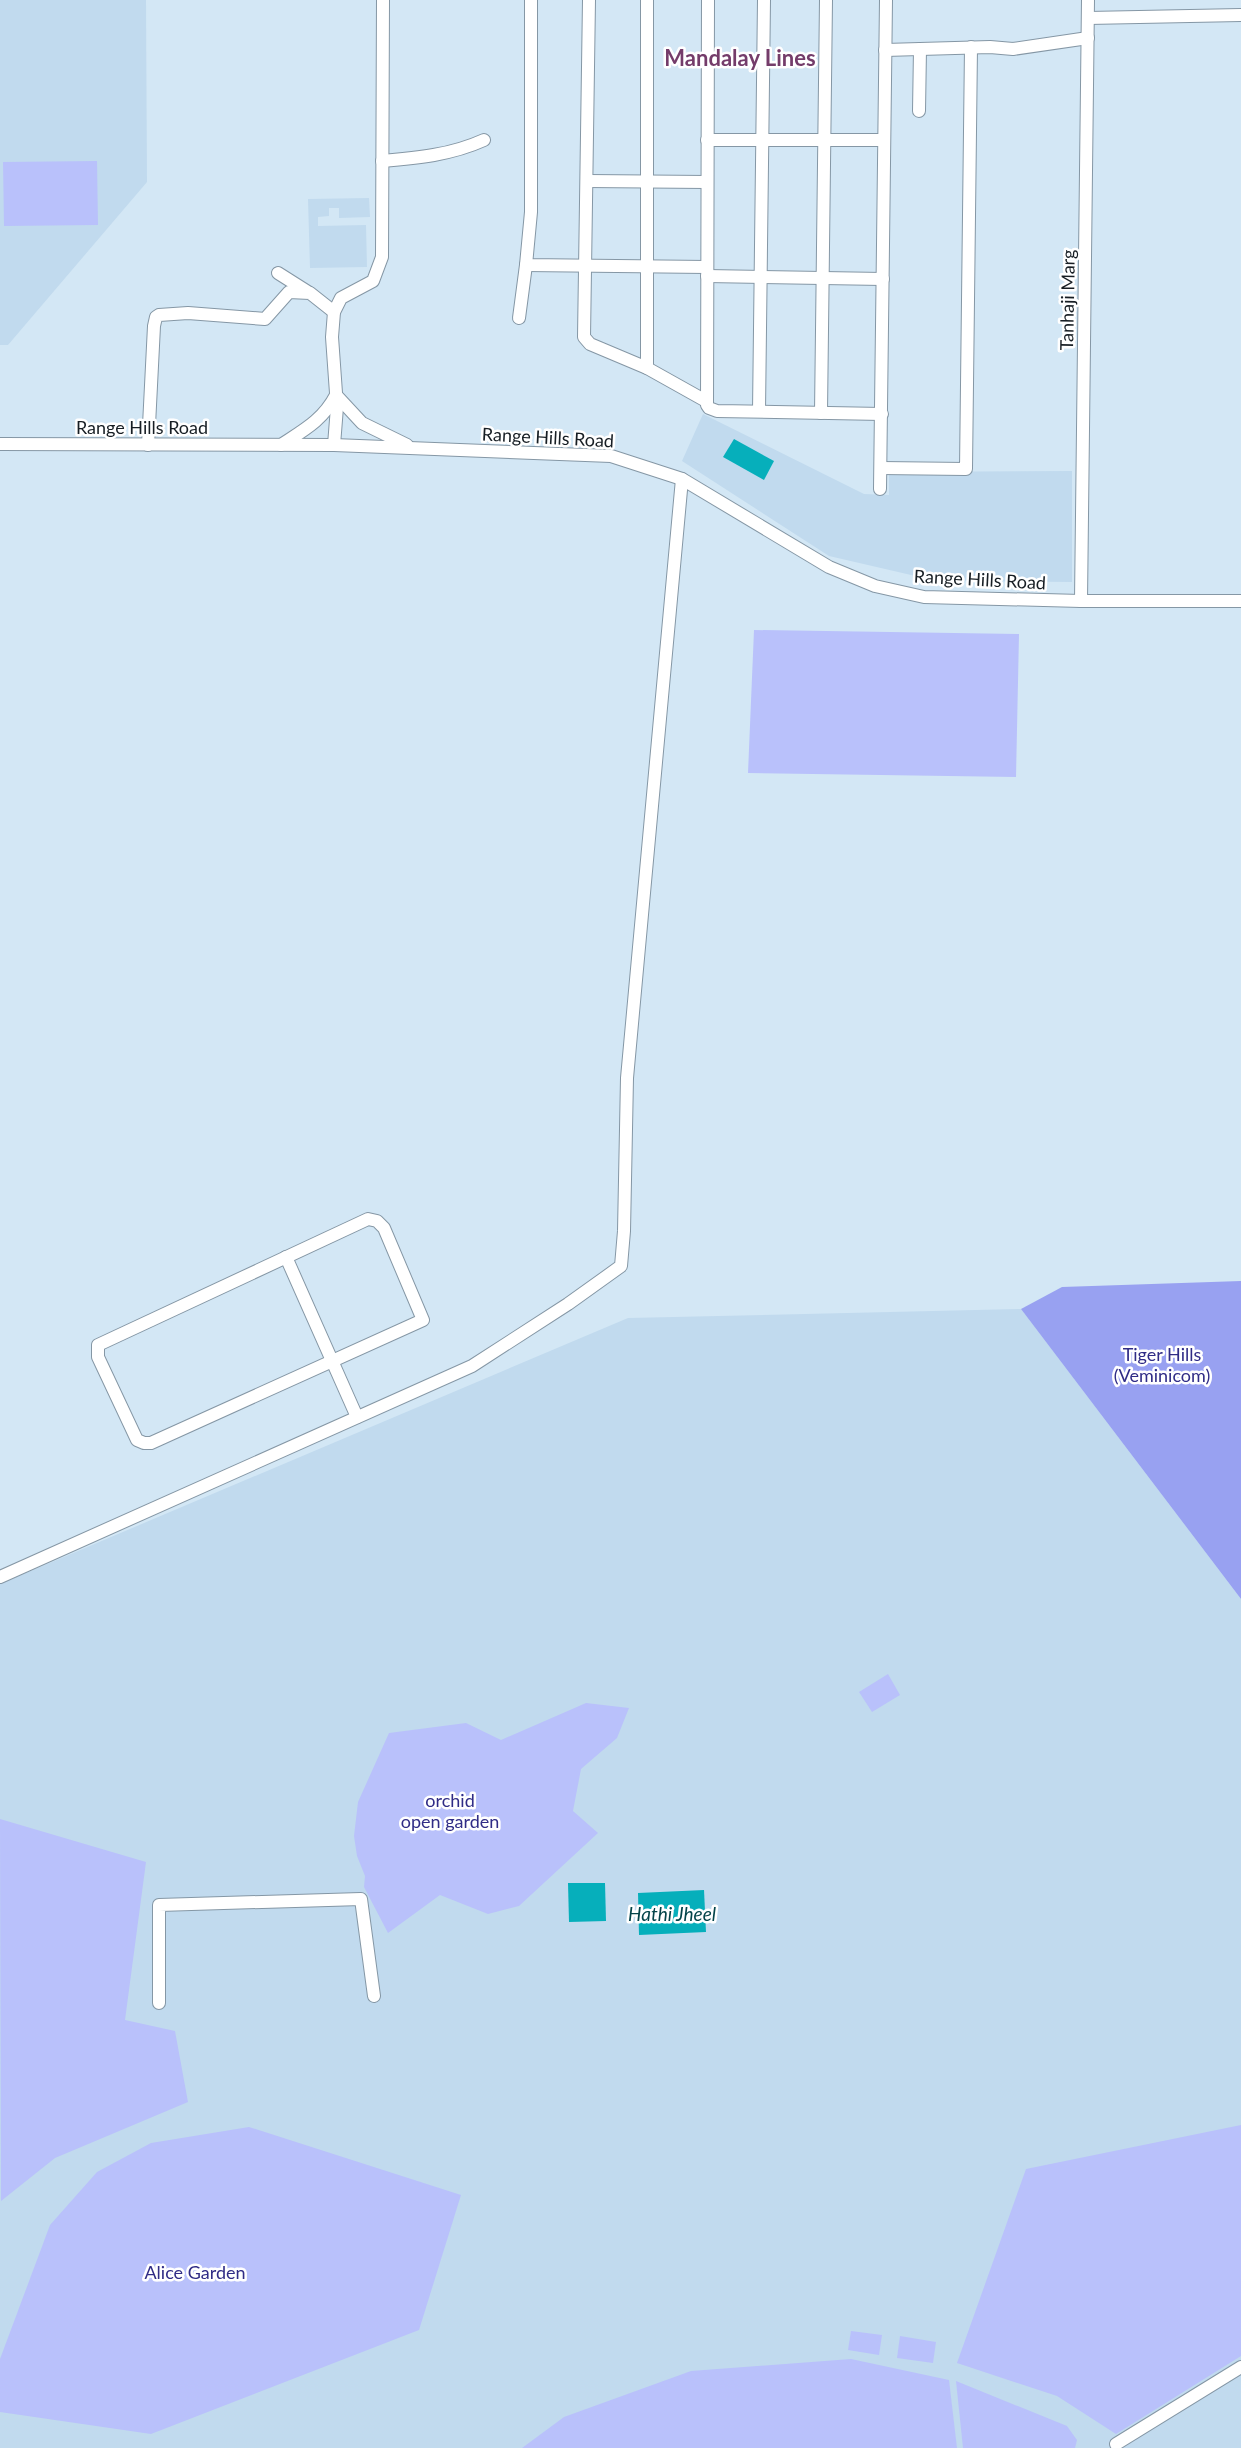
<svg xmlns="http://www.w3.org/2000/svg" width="1241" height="2448" font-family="Lato,sans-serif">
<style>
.built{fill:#c1daee}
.green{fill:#b9c1fb}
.forest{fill:#98a1f1}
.water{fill:#06afbb}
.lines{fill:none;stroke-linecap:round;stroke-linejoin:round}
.minor-casing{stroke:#8597a5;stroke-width:14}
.minor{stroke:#fff;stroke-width:12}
.labels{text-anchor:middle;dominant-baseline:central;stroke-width:5;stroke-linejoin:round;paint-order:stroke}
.street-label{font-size:18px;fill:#171e24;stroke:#fff}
.park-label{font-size:18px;fill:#302c86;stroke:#fff}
.water-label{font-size:19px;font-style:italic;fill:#04444a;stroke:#fff}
.district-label{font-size:22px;font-weight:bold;fill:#743c6a;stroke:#fff}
</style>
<rect width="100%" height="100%" fill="#d3e7f5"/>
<g class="built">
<polygon points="0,0 146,0 147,182 8,345 0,345"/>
<polygon points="369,198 370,217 339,218 339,208 329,208 329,216 318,217 318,226 366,225 367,267 310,268 308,199"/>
<polygon points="703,414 864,494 889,495 889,472 1072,471 1072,582 937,581 829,556 682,461"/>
<polygon points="1021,1309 1241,1599 1241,2448 0,2448 0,1584 628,1318"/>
</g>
<g class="green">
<polygon points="97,161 98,225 4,226 3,162"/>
<polygon points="754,630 1019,634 1016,777 748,773"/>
<polygon points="888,1674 900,1695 872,1712 859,1692"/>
<polygon points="586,1703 629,1708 617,1738 581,1769 573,1811 598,1833 519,1906 488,1914 440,1895 388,1933 364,1887 365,1876 357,1856 354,1836 358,1802 389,1733 466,1723 501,1740"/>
<polygon points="0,1819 146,1862 125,2020 175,2031 188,2102 55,2158 1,2201"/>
<polygon points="1241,2125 1241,2356 1116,2434 1057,2396 957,2363 1026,2169"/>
<polygon points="249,2127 461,2195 419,2330 151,2434 0,2412 0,2359 50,2225 97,2172 151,2143"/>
<polygon points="851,2331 882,2335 879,2355 848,2350"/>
<polygon points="900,2336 936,2342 933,2363 897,2358"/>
<polygon points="851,2359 949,2380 957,2448 522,2448 564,2417 691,2371"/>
<polygon points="956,2381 1067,2426 1077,2440 1075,2448 963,2448"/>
</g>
<polygon class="forest" points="1241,1281 1241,1599 1021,1309 1062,1287"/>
<g class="water">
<polygon points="734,439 774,461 764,480 723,457"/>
<polygon points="568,1883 605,1883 606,1921 569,1922"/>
<polygon points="704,1890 706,1932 639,1935 638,1893"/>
</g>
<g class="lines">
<g class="minor-casing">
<g id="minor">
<polyline points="531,0 531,212 526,265 707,267"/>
<polyline points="589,0 584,337 590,344 647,368 706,401"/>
<polyline points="647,0 647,368"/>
<polyline points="708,0 707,405 709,408 717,411 882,414"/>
<polyline points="1088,18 1241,15"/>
<polyline points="885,50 990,47 1013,49 1088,38"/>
<polyline points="919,111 920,49"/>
<polyline points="707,140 884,140"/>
<path d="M382 161C417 158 451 155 484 140"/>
<polyline points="587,181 707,182"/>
<polyline points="278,273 308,292"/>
<polyline points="707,276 883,279"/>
<polyline points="519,318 526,265"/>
<polyline points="759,411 764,0"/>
<polyline points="821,413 826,0"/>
<polyline points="0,444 334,445 611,456 682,479 829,567 875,586 924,597 1081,601 1241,601"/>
<polyline points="148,445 154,326 156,317 159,315 188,313 265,319 289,292 310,293 334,312"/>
<path d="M281 445C304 430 323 420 336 395L362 423 407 445"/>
<polyline points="334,445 337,407 332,337 334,312 341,298 373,281 382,257 383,0"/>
<polyline points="881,468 966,469 971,47"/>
<polyline points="880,489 886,0"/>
<polyline points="1081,601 1088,0"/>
<polygon points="368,1219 377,1221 384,1228 423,1320 151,1443 144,1443 137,1440 98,1357 98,1345"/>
<polyline points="286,1257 357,1417"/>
<polyline points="0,1577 472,1366 568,1304 621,1266 624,1231 627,1078 682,479"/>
<polyline points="159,2003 159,1905 361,1899 374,1996"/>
<polyline points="1116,2444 1241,2367"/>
</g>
</g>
<use href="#minor" class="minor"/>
</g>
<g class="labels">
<g class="street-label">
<text transform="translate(1067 300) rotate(-89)">Tanhaji Marg</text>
<text x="142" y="427">Range Hills Road</text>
<text transform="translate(548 437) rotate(3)">Range Hills Road</text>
<text transform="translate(980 579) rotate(3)">Range Hills Road</text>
</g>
<g class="park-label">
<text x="1162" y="1354">Tiger Hills<tspan x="1162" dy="21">(Veminicom)</tspan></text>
<text x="450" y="1800">orchid<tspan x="450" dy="21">open garden</tspan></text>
<text x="195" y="2272">Alice Garden</text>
</g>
<g class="water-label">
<text x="672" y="1913">Hathi Jheel</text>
</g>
<g class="district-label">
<text x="740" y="57">Mandalay Lines</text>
</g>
</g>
</svg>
